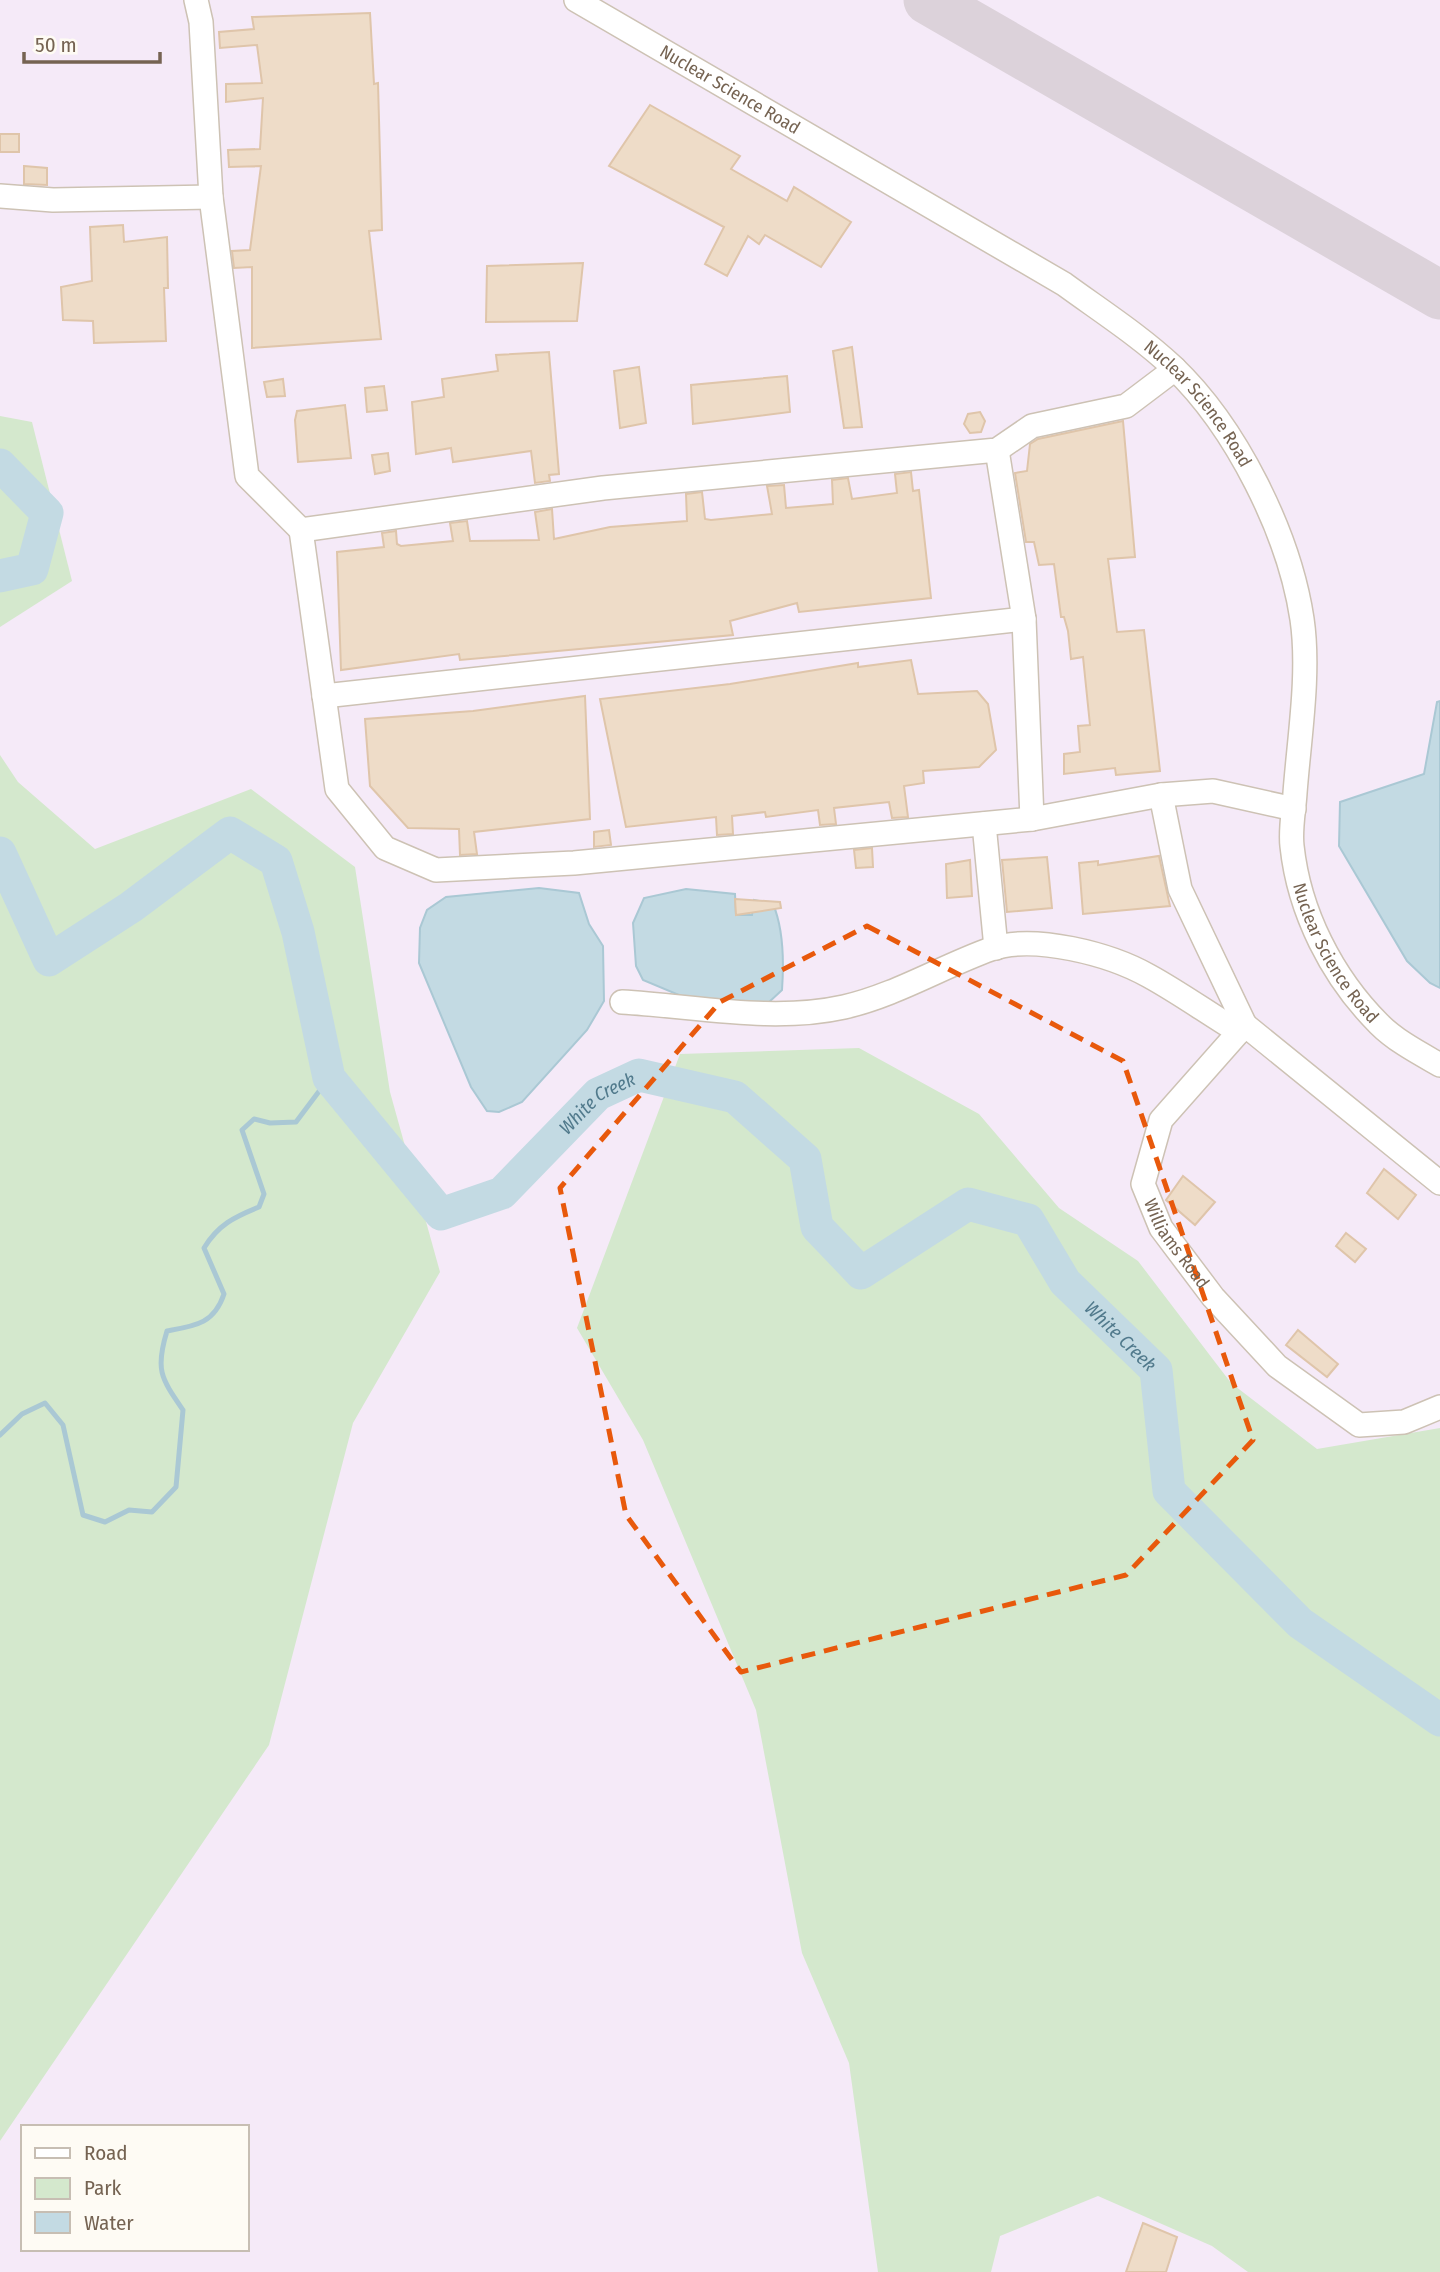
<svg xmlns="http://www.w3.org/2000/svg" width="1440" height="2272" font-family="'Fira Sans Condensed',sans-serif">
<style>
.education{fill:#f5eaf8;fill-rule:evenodd}
.green{fill:#d4e8cd}
.water{fill:#c3dae3;stroke:#aac8d4;stroke-width:2}
.lines{fill:none;stroke-linecap:round;stroke-linejoin:round}
.stream{stroke:#aac8d4;stroke-width:5}
.river{stroke:#c3dae3;stroke-width:33}
.taxiway{stroke:#dcd2da;stroke-width:49}
.building{fill:#eedcc8;stroke:#dfc5aa;stroke-width:2}
.minor-casing{stroke:#cdc2b4;stroke-width:26}
.minor{stroke:#fff;stroke-width:23}
.marked{fill:none;stroke:#e8590c;stroke-width:5;stroke-dasharray:14 9;stroke-linejoin:round}
.labels{text-anchor:middle;dominant-baseline:central;stroke-width:5;stroke-linejoin:round;paint-order:stroke}
.street-label{font-size:18px;fill:#756352;stroke:#fefbf4}
.water-label{font-size:19px;font-style:italic;fill:#517a8c;stroke:#fefbf4}
</style>
<rect width="100%" height="100%" fill="#fbf8ee"/>
<path class="education" d="M0 0H1440V2272H0ZM23 2127H247V2249H23Z"/>
<g class="green">
<polygon points="0,416 32,422 72,581 0,627"/>
<polygon points="0,755 18,782 95,849 251,789 355,867 390,1092 440,1272 353,1423 269,1745 0,2141"/>
<polygon points="859,1048 979,1114 1059,1208 1138,1261 1231,1383 1317,1449 1440,1428 1440,2272 1248,2272 1212,2246 1098,2196 1000,2236 991,2272 878,2272 849,2063 802,1953 756,1710 643,1440 577,1328 680,1054"/>
</g>
<g class="water">
<polygon points="1440,701 1440,988 1430,983 1407,961 1339,846 1340,802 1424,774 1437,702"/>
<polygon points="539,888 579,893 589,924 603,946 604,1001 587,1030 522,1102 499,1112 487,1111 471,1087 419,963 420,928 427,910 446,897"/>
<path d="M686 889 735 894 736 915H752L754 900 773 904C784 930 784 962 782 990L767 1004 686 998 643 980 636 966 633 923 644 898Z"/>
</g>
<g class="lines">
<path class="stream" d="M0 1435 22 1414 45 1403 63 1425 83 1515 105 1522 129 1510 152 1512 176 1487 183 1410C161 1378 155 1370 167 1331 195 1326 214 1324 224 1294L204 1248C218 1225 234 1217 259 1207L264 1194 242 1130 254 1119 270 1123 296 1122 329 1078"/>
<g class="river">
<polyline points="0,465 47,513 32,569 0,576"/>
<path id="s1" d="M0 853 49 960 131 907 230 833 276 861 298 932 329 1078 441 1214 502 1193 598 1094 639 1075 735 1097 805 1159 817 1227 861 1273 968 1204 1028 1220 1065 1282 1156 1370 1169 1491 1300 1623 1440 1720"/>
</g>
<polyline class="taxiway" points="928,0 1440,295"/>
</g>
<g class="building">
<polygon points="370,13 374,84 378,83 382,230 369,231 381,339 252,348 252,267 234,268 232,251 250,250 261,166 229,167 228,150 260,149 263,98 226,102 226,84 262,83 257,45 220,48 219,32 254,29 252,17"/>
<polygon points="650,105 740,156 731,169 787,201 794,187 851,222 821,267 765,235 759,244 748,236 727,276 705,264 724,227 609,166"/>
<rect x="0" y="134" width="19" height="18"/>
<polygon points="24,166 47,168 47,185 24,184"/>
<polygon points="123,225 124,242 167,237 168,288 164,288 166,341 94,343 93,321 63,320 61,287 92,281 90,227"/>
<polygon points="583,263 577,321 486,322 487,266"/>
<polygon points="852,347 862,427 844,428 833,351"/>
<polygon points="549,352 559,474 549,475 550,481 535,483 531,451 453,462 451,448 416,454 412,402 444,397 442,379 498,371 496,355"/>
<polygon points="639,367 646,423 620,428 614,371"/>
<polygon points="787,376 790,412 693,424 691,385"/>
<polygon points="283,379 285,396 267,397 264,382"/>
<polygon points="384,386 387,410 367,412 365,388"/>
<polygon points="345,405 351,458 298,462 295,420 297,411"/>
<polygon points="980,412 985,421 981,432 970,433 964,424 968,414"/>
<polygon points="1123,421 1135,557 1108,559 1117,632 1144,630 1160,771 1116,775 1115,768 1064,774 1064,754 1080,752 1078,726 1090,725 1083,657 1071,659 1068,631 1064,617 1061,617 1054,564 1039,565 1034,542 1026,542 1015,473 1027,471 1030,444 1038,439"/>
<polygon points="388,453 390,471 375,474 372,455"/>
<polygon points="911,472 913,491 919,490 931,598 799,612 797,603 730,621 733,635 460,660 459,654 341,670 337,552 384,547 382,533 396,531 397,544 401,546 453,541 450,523 467,521 470,541 539,540 535,512 552,509 554,539 610,527 687,521 686,494 702,492 705,519 711,520 772,514 767,486 784,485 786,508 833,504 832,480 848,478 852,499 897,493 895,474"/>
<polygon points="911,660 918,694 977,691 988,704 996,750 979,767 923,771 924,783 904,786 908,817 892,818 889,802 834,808 836,824 820,825 818,810 766,817 765,812 732,816 733,834 717,835 716,817 626,827 600,699 730,684 858,663 858,667"/>
<polygon points="585,696 590,819 474,832 477,854 460,855 459,829 408,828 370,786 365,719 473,711"/>
<polygon points="609,830 611,845 594,847 594,832"/>
<polygon points="872,848 873,867 856,868 854,850"/>
<polygon points="1159,856 1170,906 1083,914 1079,863 1098,861 1098,865"/>
<polygon points="1047,857 1052,908 1007,912 1002,860"/>
<polygon points="970,860 972,896 947,898 946,864"/>
<polygon points="735,899 780,902 781,908 736,915"/>
<polygon points="1384,1169 1416,1195 1398,1219 1367,1193"/>
<polygon points="1183,1176 1215,1202 1195,1225 1166,1200"/>
<polygon points="1346,1233 1366,1249 1355,1262 1336,1246"/>
<polygon points="1298,1330 1338,1364 1327,1377 1286,1345"/>
<polygon points="1143,2223 1177,2237 1166,2272 1126,2272"/>
</g>
<g class="lines">
<g class="minor-casing">
<g id="minor">
<polyline points="196,0 201,22 211,197 247,476 301,530"/>
<path id="s2" d="M576 0 1064 284C1101 311 1140 336 1173 367 1236 427 1289 533 1302 619 1310 673 1299 739 1295 793 1294 810 1290 829 1292 846 1299 912 1332 977 1379 1024 1396 1041 1419 1053 1440 1065"/>
<polyline points="0,196 53,200 211,197"/>
<polyline points="1175,369 1126,406 1032,426 997,450 603,488 301,530 337,789 385,848 436,870 574,863 1032,819 1161,795 1213,791 1294,809"/>
<polyline points="997,450 1024,619 1032,819"/>
<polyline points="324,696 1024,619"/>
<polyline points="1161,795 1180,889 1245,1025"/>
<polyline points="984,824 996,948"/>
<path d="M622 1002C695 1006 772 1023 844 1007 896 995 941 967 991 949 1034 934 1110 954 1149 976 1180 993 1209 1014 1239 1032"/>
<path id="s3" d="M1440 1183 1245 1025 1161 1120 1143 1184 1161 1228 1213 1297 1277 1366 1359 1425 1404 1422 1440 1407"/>
</g>
</g>
<use href="#minor" class="minor"/>
</g>
<path class="marked" d="M867 926 1123 1061 1253 1440 1126 1575 741 1672 626 1515 560 1188 720 1002Z"/>
<g class="labels">
<g class="street-label">
<text stroke="none"><textPath href="#s2" startOffset="178">Nuclear Science Road</textPath></text>
<text stroke="none"><textPath href="#s2" startOffset="746">Nuclear Science Road</textPath></text>
<text stroke="none"><textPath href="#s2" startOffset="1334">Nuclear Science Road</textPath></text>
<text stroke="none"><textPath href="#s3" startOffset="513">Williams Road</textPath></text>
</g>
<g class="water-label">
<text stroke="none"><textPath href="#s1" startOffset="989">White Creek</textPath></text>
<text stroke="none"><textPath href="#s1" startOffset="1704">White Creek</textPath></text>
</g>
</g>
<rect x="21" y="2125" width="228" height="126" fill="#fefbf4" stroke="#c7beb3" stroke-width="2"/>
<rect x="35" y="2148" width="35" height="10" fill="#ffffff" stroke="#c7beb3" stroke-width="2"/>
<text x="84" y="2160" font-size="21" fill="#756352">Road</text>
<rect x="35" y="2178" width="35" height="21" fill="#d4e8cd" stroke="#c7beb3" stroke-width="2"/>
<text x="84" y="2195" font-size="21" fill="#756352">Park</text>
<rect x="35" y="2212" width="35" height="21" fill="#c3dae3" stroke="#c7beb3" stroke-width="2"/>
<text x="84" y="2230" font-size="21" fill="#756352">Water</text>
<path d="M24 52v10h136v-10" fill="none" stroke="#756352" stroke-width="3.5"/>
<text x="35" y="52" font-size="21" fill="#756352" stroke="#fefbf4" stroke-width="5" paint-order="stroke">50 m</text>
</svg>
